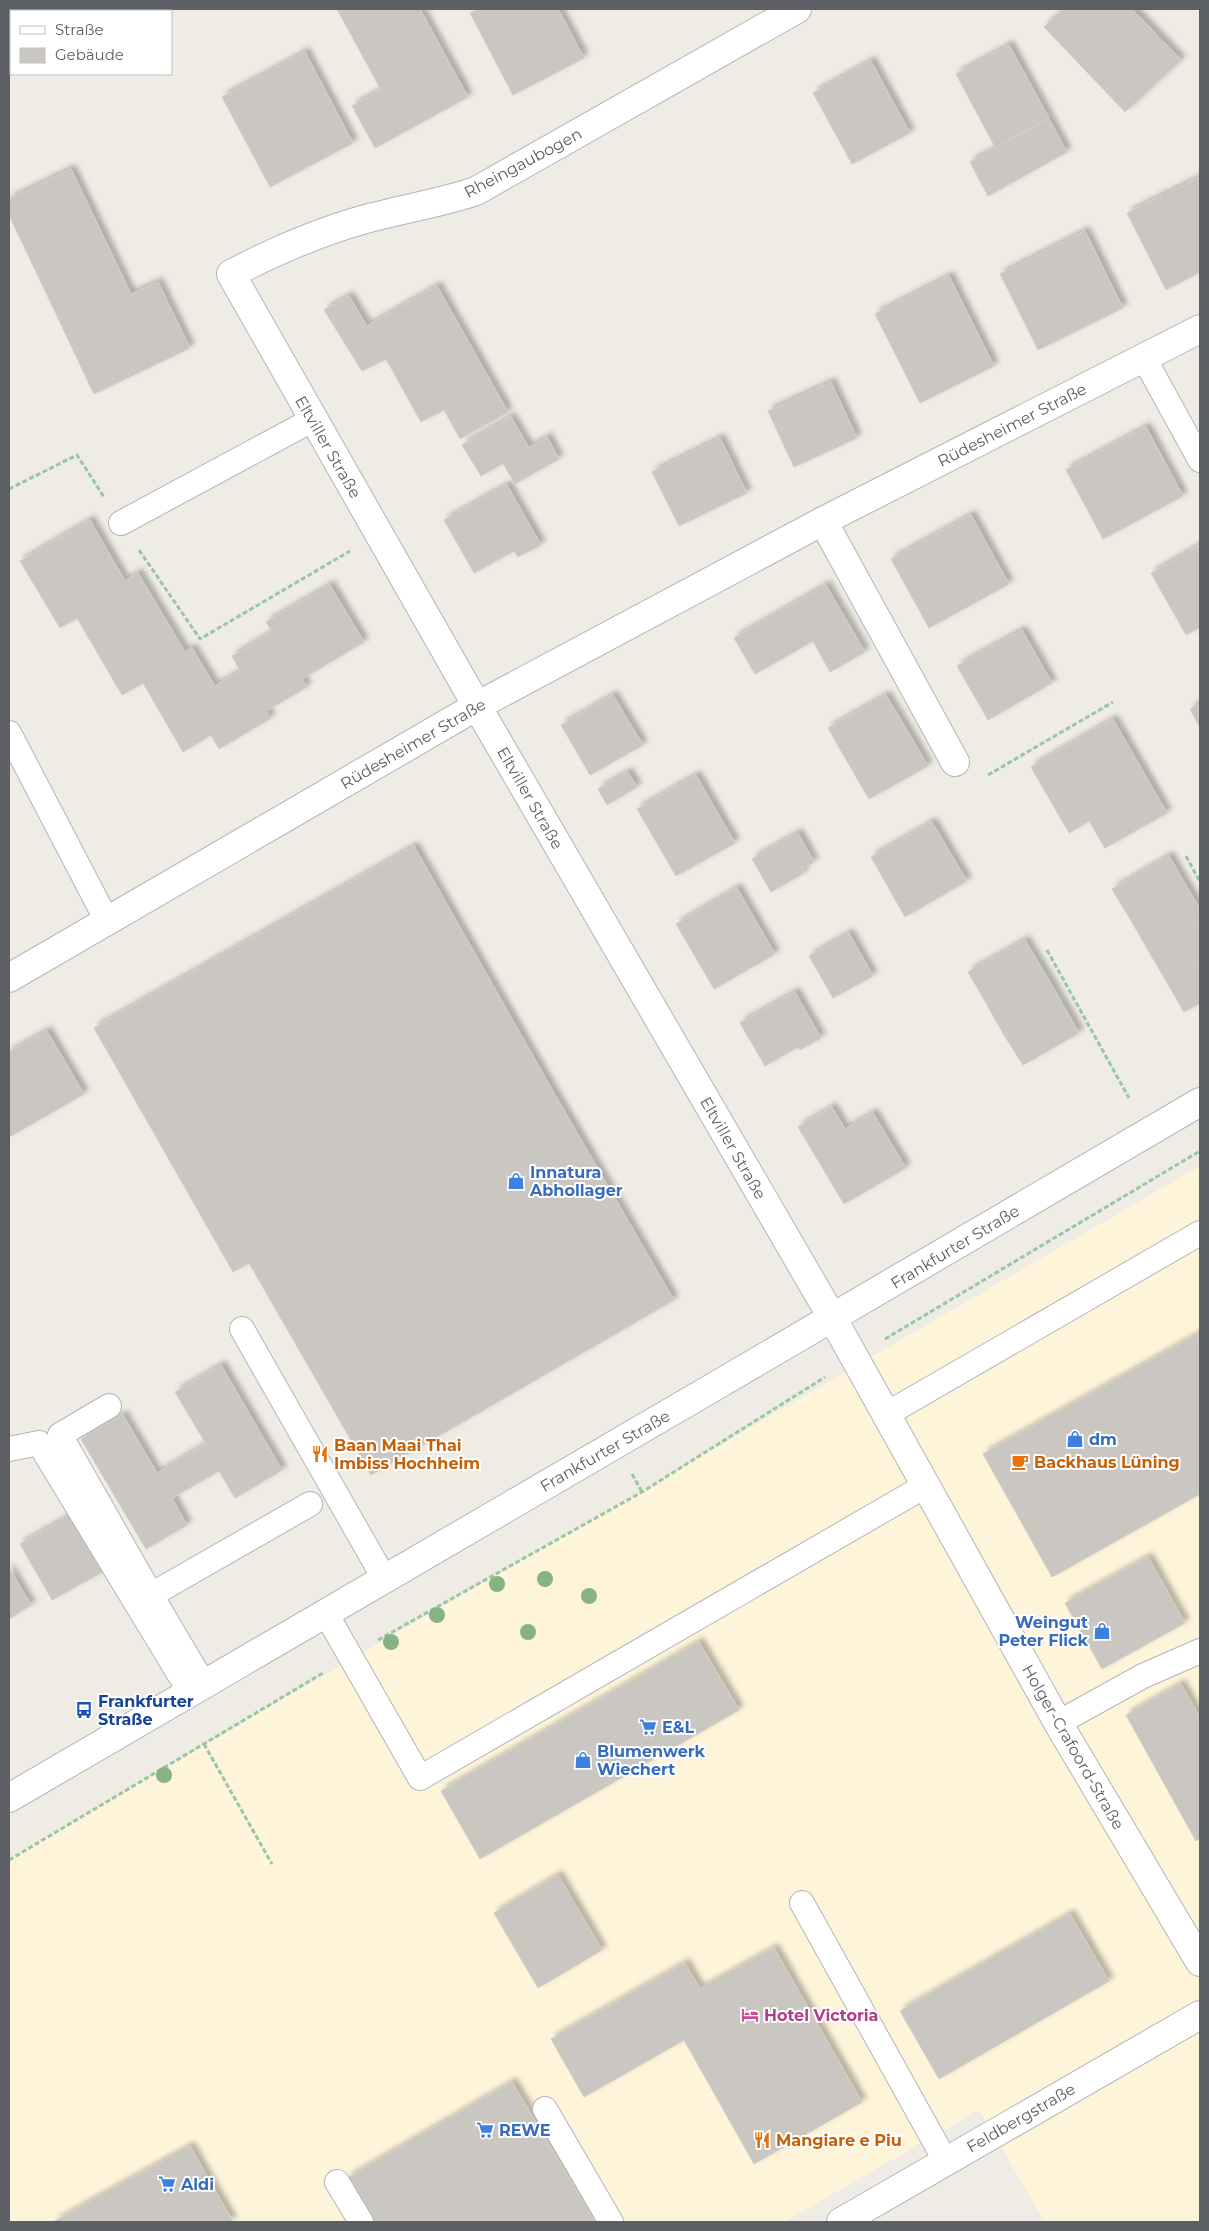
<svg xmlns="http://www.w3.org/2000/svg" width="1209" height="2231" font-family="Montserrat,sans-serif">
<style>
.commercial{fill:#fdf4da}
.building{fill:#cac6c1;stroke:#d3cdc2;filter:url(#shadow)}
.lines{fill:none;stroke-linecap:round;stroke-linejoin:round}
.service-casing{stroke:#b2b5b9;stroke-width:26}
.minor-casing{stroke:#b2b5b9;stroke-width:30}
.tertiary-casing{stroke:#b2b5b9;stroke-width:30}
.path{stroke:#9ac6a5;stroke-width:3;stroke-dasharray:5 2.5;stroke-linecap:butt}
.service{stroke:#fff;stroke-width:24}
.minor{stroke:#fff;stroke-width:28}
.tertiary{stroke:#fff;stroke-width:28}
.tree{fill:#88b284}
.labels{text-anchor:middle;dominant-baseline:central;stroke-width:4;stroke-linejoin:round;paint-order:stroke}
.street-label{font-size:16px;fill:#5c6064;stroke:#fff}
.shop-label{font-size:16px;font-weight:bold;fill:#366cbe;stroke:#fff;text-anchor:start}
.food-label{font-size:16px;font-weight:bold;fill:#c56008;stroke:#fff;text-anchor:start}
.transit-label{font-size:16px;font-weight:bold;fill:#164399;stroke:#fff;text-anchor:start}
.hotel-label{font-size:16px;font-weight:bold;fill:#b23c85;stroke:#fff;text-anchor:start}
</style>
<defs>
<filter id="shadow"><feDropShadow dx="4.5" dy="-4.5" stdDeviation="2.5" flood-color="#0004"/></filter>
</defs>
<rect width="100%" height="100%" fill="#eeece4"/>
<polygon class="commercial" points="1200,1166 1200,2222 1045,2222 979,2110 784,2222 9,2222 9,1858"/>
<g class="building">
<polygon points="337,9 420,9 468,97 375,148 352,106 381,90"/>
<polygon points="478,9 558,9 584,58 513,95 470,13"/>
<polygon points="1063,9 1132,9 1181,60 1125,112 1044,27"/>
<polygon points="1009,45 1049,118 995,147 956,74"/>
<polygon points="305,52 353,143 270,187 222,97"/>
<polygon points="871,61 910,133 852,164 813,93"/>
<polygon points="1049,119 1067,152 988,196 970,162"/>
<polygon points="71,169 131,294 158,282 190,348 94,394 9,215 9,199"/>
<polygon points="1200,177 1200,272 1166,290 1127,213"/>
<polygon points="1085,231 1123,308 1038,350 1000,274"/>
<polygon points="949,276 994,366 920,403 875,314"/>
<polygon points="437,286 508,412 460,439 444,410 421,422 386,359 362,371 324,310 349,296 367,326"/>
<polygon points="831,382 857,438 794,467 768,411"/>
<polygon points="511,417 529,448 481,476 462,445"/>
<polygon points="1146,427 1183,496 1103,539 1066,470"/>
<polygon points="547,437 559,459 515,484 503,463"/>
<polygon points="720,438 747,493 679,526 652,472"/>
<polygon points="507,485 541,545 518,557 514,551 474,573 444,520"/>
<polygon points="971,515 1009,584 929,628 891,559"/>
<polygon points="90,520 125,581 138,573 185,652 192,648 215,686 240,671 232,656 272,632 266,622 330,585 364,642 302,679 307,687 266,711 271,718 219,749 211,735 183,752 143,683 122,695 77,618 60,628 20,561"/>
<polygon points="1200,545 1200,627 1186,635 1151,573"/>
<polygon points="826,585 865,652 830,672 813,641 755,674 734,638"/>
<polygon points="1022,630 1052,683 988,720 957,666"/>
<polygon points="613,695 643,745 590,775 561,725"/>
<polygon points="886,695 907,730 848,763 828,728"/>
<polygon points="1200,703 1200,728 1190,709"/>
<polygon points="1113,719 1167,813 1105,848 1089,821 1069,833 1031,767"/>
<polygon points="907,730 928,766 869,799 848,763"/>
<polygon points="628,772 637,787 607,805 598,789"/>
<polygon points="696,775 735,843 676,876 637,809"/>
<polygon points="932,822 967,881 905,917 871,857"/>
<polygon points="798,833 814,862 801,869 785,840"/>
<polygon points="785,840 804,873 771,892 752,859"/>
<polygon points="414,846 554,1093 233,1272 94,1028"/>
<polygon points="1169,856 1187,887 1130,919 1112,889"/>
<polygon points="1187,887 1200,909 1200,920 1148,950 1130,919"/>
<polygon points="737,888 775,954 714,989 676,924"/>
<polygon points="1200,920 1200,961 1166,981 1148,950"/>
<polygon points="849,933 873,976 833,998 809,956"/>
<polygon points="1025,940 1043,970 986,1003 968,972"/>
<polygon points="1200,961 1200,1003 1184,1012 1166,981"/>
<polygon points="1043,970 1061,1001 1004,1035 986,1003"/>
<polygon points="795,992 821,1038 800,1050 798,1047 765,1066 740,1023"/>
<polygon points="1061,1001 1079,1033 1023,1065 1004,1035"/>
<polygon points="47,1031 84,1094 9,1137 9,1052"/>
<polygon points="554,1093 674,1300 371,1475 249,1263"/>
<polygon points="832,1107 845,1129 873,1113 906,1168 844,1204 798,1127"/>
<polygon points="1200,1333 1200,1494 1052,1577 983,1454"/>
<polygon points="221,1365 282,1470 235,1498 219,1471 172,1498 187,1525 146,1549 81,1439 123,1415 157,1473 206,1444 175,1392"/>
<polygon points="71,1515 104,1571 52,1600 20,1544"/>
<polygon points="1148,1557 1185,1623 1102,1669 1065,1603"/>
<polygon points="9,1568 31,1605 9,1619"/>
<polygon points="699,1642 739,1710 480,1859 441,1791"/>
<polygon points="1181,1684 1200,1718 1200,1839 1196,1841 1126,1715"/>
<polygon points="558,1875 602,1950 538,1988 494,1913"/>
<polygon points="1070,1914 1109,1981 939,2079 900,2011"/>
<polygon points="774,1948 862,2102 754,2164 684,2040 584,2097 551,2039 685,1963 700,1989"/>
<polygon points="512,2082 595,2222 374,2222 347,2178"/>
<polygon points="190,2146 233,2222 53,2222"/>
</g>
<g class="lines">
<g class="service-casing">
<g id="service">
<polyline points="1144,358 1200,460"/>
<polyline points="121,523 312,420"/>
<polyline points="9,733 107,921"/>
<polyline points="242,1329 384,1578"/>
<polyline points="109,1406 60,1435 151,1595"/>
<polyline points="885,1415 1200,1233"/>
<polyline points="9,1449 39,1443 190,1692"/>
<polyline points="325,1612 420,1778 925,1486"/>
<polyline points="203,1683 151,1595 310,1504"/>
<polyline points="1058,1723 1143,1676 1200,1651"/>
<polyline points="802,1903 946,2162"/>
<polyline points="545,2109 611,2222"/>
<polyline points="337,2182 361,2222"/>
</g>
</g>
<g class="minor-casing">
<g id="minor">
<path d="M797 9 476 191C438 204 400 209 362 220 316 233 273 252 231 274L477 706 833 1319 1058 1723 1200 1962"/>
<polyline points="823,521 955,762"/>
<polyline points="9,978 477,706 823,521 1200,329"/>
<polyline points="841,2222 1200,2015"/>
</g>
</g>
<g class="tertiary-casing">
<path id="tertiary" d="M9 1798C406 1565 804 1336 1200 1102"/>
</g>
<g class="path">
<polyline points="9,489 77,455 104,497"/>
<polyline points="139,550 200,639 350,551"/>
<polyline points="988,775 1113,702"/>
<polyline points="1186,856 1200,882"/>
<polyline points="1047,950 1129,1098"/>
<polyline points="885,1339 1200,1151"/>
<polyline points="632,1474 642,1492"/>
<polyline points="378,1640 642,1492 825,1377"/>
<polyline points="204,1744 272,1864"/>
<polyline points="9,1860 323,1673"/>
</g>
<use href="#service" class="service"/>
<use href="#minor" class="minor"/>
<use href="#tertiary" class="tertiary"/>
</g>
<g class="tree">
<circle cx="545" cy="1579" r="8"/>
<circle cx="497" cy="1584" r="8"/>
<circle cx="589" cy="1596" r="8"/>
<circle cx="437" cy="1615" r="8"/>
<circle cx="528" cy="1632" r="8"/>
<circle cx="391" cy="1642" r="8"/>
<circle cx="164" cy="1775" r="8"/>
</g>
<defs>
<g id="shop-bare" transform="scale(1.35)"><path d="M-5-2.5h2.3a2.7 3.5 0 0 1 5.4 0H5L5.5 6h-11ZM-1.5-2.5h3a1.5 2.3 0 0 0-3 0Z" fill="#3f7fe0" stroke="#fff" stroke-width="2.5" paint-order="stroke"/></g>
<g id="restaurant-bare" transform="scale(1.35)"><path d="M-5-6h1v4h1v-4h1v4h1v-4h1v5L-1.5 .5V6h-2V.5L-5-1ZM5-6V6H3V1.5H1.5Q1.5-4 5-6Z" fill="#e8710a" stroke="#fff" stroke-width="2.5" paint-order="stroke"/></g>
<g id="cafe-bare" transform="scale(1.35)"><path d="M-5.5-4.5H6V0H3Q3 3.5 0 3.5H-2.5Q-5.5 3.5-5.5 0ZM3-3.2v2h1.7v-2ZM-6 4.5H4V6H-6Z" fill="#e8710a" stroke="#fff" stroke-width="2.5" paint-order="stroke"/></g>
<g id="bus-bare" transform="scale(1.35)"><path d="M-5-6H5V4H4V6H2V4H-2V6H-4V4H-5ZM-3.5-4V0h7V-4ZM-3.5 1.2v1.5H-2V1.2ZM2 1.2v1.5H3.5V1.2Z" fill="#1a4fb4" stroke="#fff" stroke-width="2.5" paint-order="stroke"/></g>
<g id="supermarket-bare" transform="scale(1.35)"><path d="M-6-5.5h2.5l.6 2H6L4.5 2H-2.5L-4.4-4H-6ZM-1.5 3.2a1.3 1.3 0 1 0 .1 0ZM3 3.2a1.3 1.3 0 1 0 .1 0Z" fill="#3f7fe0" stroke="#fff" stroke-width="2.5" paint-order="stroke"/></g>
<g id="hotel-bare" transform="scale(1.35)"><path d="M-6-4.5h1.5V1H6V5H4.5V3h-9V5H-6ZM-4 0a1.8 1.8 0 1 1 3.6 0ZM.5 0V-2.5h3Q6-2.5 6 0Z" fill="#d1479c" stroke="#fff" stroke-width="2.5" paint-order="stroke"/></g>
</defs>
<g fill-rule="evenodd">
<use href="#shop-bare" x="516" y="1181"/>
<use href="#shop-bare" x="1075" y="1439"/>
<use href="#restaurant-bare" x="320" y="1454"/>
<use href="#cafe-bare" x="1020" y="1462"/>
<use href="#shop-bare" x="1102" y="1631"/>
<use href="#bus-bare" x="84" y="1710"/>
<use href="#supermarket-bare" x="648" y="1727"/>
<use href="#shop-bare" x="583" y="1760"/>
<use href="#hotel-bare" x="750" y="2015"/>
<use href="#supermarket-bare" x="485" y="2130"/>
<use href="#restaurant-bare" x="762" y="2140"/>
<use href="#supermarket-bare" x="167" y="2184"/>
</g>
<g class="labels">
<g class="street-label">
<text transform="translate(523 163) rotate(-28)">Rheingaubogen</text>
<text transform="translate(1012 425) rotate(-27)">Rüdesheimer Straße</text>
<text transform="translate(328 447) rotate(60)">Eltviller Straße</text>
<text transform="translate(413 744) rotate(-30)">Rüdesheimer Straße</text>
<text transform="translate(530 798) rotate(60)">Eltviller Straße</text>
<text transform="translate(733 1148) rotate(60)">Eltviller Straße</text>
<text transform="translate(955 1247) rotate(-31)">Frankfurter Straße</text>
<text transform="translate(605 1451) rotate(-30)">Frankfurter Straße</text>
<text transform="translate(1073 1747) rotate(60)">Holger-Crafoord-Straße</text>
<text transform="translate(1021 2118) rotate(-30)">Feldbergstraße</text>
</g>
<g class="shop-label">
<text x="530" y="1172">Innatura<tspan x="530" dy="18">Abhollager</tspan></text>
<text x="1089" y="1439">dm</text>
<text x="1088" y="1622" text-anchor="end">Weingut<tspan x="1088" dy="18">Peter Flick</tspan></text>
<text x="662" y="1727">E&amp;L</text>
<text x="597" y="1751">Blumenwerk<tspan x="597" dy="18">Wiechert</tspan></text>
<text x="499" y="2130">REWE</text>
<text x="181" y="2184">Aldi</text>
</g>
<g class="food-label">
<text x="334" y="1445">Baan Maai Thai<tspan x="334" dy="18">Imbiss Hochheim</tspan></text>
<text x="1034" y="1462">Backhaus Lüning</text>
<text x="776" y="2140">Mangiare e Piu</text>
</g>
<g class="transit-label">
<text x="98" y="1701">Frankfurter<tspan x="98" dy="18">Straße</tspan></text>
</g>
<g class="hotel-label">
<text x="764" y="2015">Hotel Victoria</text>
</g>
</g>
<rect width="1209" height="2231" fill="none" stroke="#5c6064" stroke-width="20"/>
<rect x="10" y="10" width="162" height="65" fill="#ffffff" stroke="#bebfc1"/>
<rect x="20" y="26" width="25" height="8" fill="#ffffff" stroke="#bebfc1"/>
<text x="55" y="35" font-size="15" fill="#5c6064">Straße</text>
<rect x="20" y="48" width="25" height="15" fill="#cac6c1" stroke="#bebfc1"/>
<text x="55" y="60" font-size="15" fill="#5c6064">Gebäude</text>
</svg>
